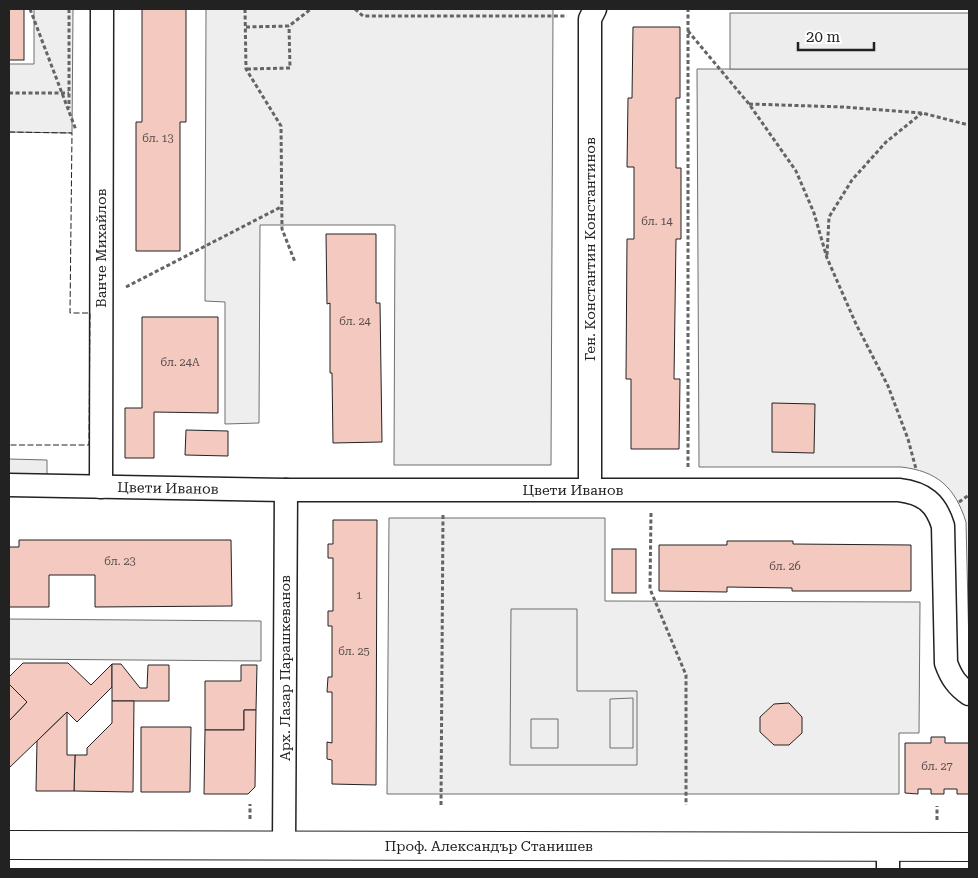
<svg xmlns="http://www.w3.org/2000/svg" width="978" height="878" font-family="'Roboto Serif',serif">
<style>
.green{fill:#eee;stroke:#6f6f6f}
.parking{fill:#ededed;stroke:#6f6f6f;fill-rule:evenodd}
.building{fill:#f3c9c0;stroke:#222}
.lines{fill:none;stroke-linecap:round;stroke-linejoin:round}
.minor-casing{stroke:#222;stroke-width:25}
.tertiary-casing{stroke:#222;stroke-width:30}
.path{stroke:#646464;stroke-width:3;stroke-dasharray:4 2.5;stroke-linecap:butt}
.minor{stroke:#fff;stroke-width:22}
.tertiary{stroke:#fff;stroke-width:28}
.fence{stroke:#222;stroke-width:1;stroke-dasharray:6 2.5;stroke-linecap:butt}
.labels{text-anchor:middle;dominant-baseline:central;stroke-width:4;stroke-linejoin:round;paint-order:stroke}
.number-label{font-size:11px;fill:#564c4a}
.street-label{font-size:14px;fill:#222;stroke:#fff}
</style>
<rect width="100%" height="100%" fill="#fff"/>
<g class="green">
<polygon points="34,9 73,9 72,133 9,132 9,64 34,64"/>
<polygon points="206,9 553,9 551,465 394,465 395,225 260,225 259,423 225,424 225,302 205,301"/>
<path d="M697 69H969V648L966 522C955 487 937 471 901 467H699Z"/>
<polygon points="389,518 605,518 605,601 920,602 919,733 899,733 899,794 387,794"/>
</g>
<g class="parking">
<rect x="730" y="13" width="239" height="56"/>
<polygon points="9,459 47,460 47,479 9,478"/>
<path d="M511 609H577V691H637V765H510ZM633 698V748H610V699ZM531 719H558V748H531Z"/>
<polygon points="9,619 261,621 261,661 9,659"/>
</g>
<g class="building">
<rect x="9" y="9" width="15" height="51"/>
<polygon points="142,9 186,9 186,122 180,122 180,251 136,251 136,122 142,122"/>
<polygon points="633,27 680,27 680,98 676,98 676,168 681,168 681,239 676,239 674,379 680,379 679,449 631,449 631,379 626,379 627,239 634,239 634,167 627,167 628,98 632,98"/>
<polygon points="326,234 376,234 376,303 380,303 382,442 333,443 332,373 330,373 330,303 327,304"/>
<polygon points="142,317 218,317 218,413 154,412 154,458 125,458 125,408 142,408"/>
<polygon points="772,403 815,404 814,453 772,452"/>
<polygon points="186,430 228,431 228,456 185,455"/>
<polygon points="333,520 377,520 376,785 332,784 332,760 327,759 327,742 332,743 332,692 327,692 328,677 332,677 332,626 328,626 328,611 333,611 333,558 328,558 328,544 333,544"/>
<polygon points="19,540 231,540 232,606 95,607 95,575 49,575 49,607 9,607 9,547 19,547"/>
<polygon points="727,541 793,541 793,544 911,545 911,591 792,591 792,588 727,587 727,592 659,591 659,545 727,545"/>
<rect x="612" y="549" width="24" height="44"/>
<polygon points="23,663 68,663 91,685 112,664 112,687 77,722 67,712 9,768 9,721 27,702 9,684 9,677"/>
<polygon points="112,664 121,664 140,688 147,688 148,665 169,665 169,701 112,701"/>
<polygon points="241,665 257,665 256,710 244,710 244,730 205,730 205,681 241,681"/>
<polygon points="9,684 27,702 9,721"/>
<polygon points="112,701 134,701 133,792 74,791 75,755 87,755 87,748 112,723"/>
<polygon points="789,703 802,717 802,733 789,745 774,745 760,732 760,717 774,704"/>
<polygon points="244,710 256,710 255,787 248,794 204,794 205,730 244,730"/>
<polygon points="67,712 67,755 75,755 74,791 36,791 37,741"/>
<polygon points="141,727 191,727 190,792 141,792"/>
<polygon points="931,737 945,737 945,743 969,743 969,794 957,794 957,789 944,789 944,794 931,794 931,789 918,789 918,794 905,793 905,743 931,743"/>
</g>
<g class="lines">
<g class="minor-casing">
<g id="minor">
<path d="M9 485 286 490H899C924 493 936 503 943 526L946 663C951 677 957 686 969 694"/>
<polyline points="101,487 102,9"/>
<polyline points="590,489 590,19 595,9"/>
<polyline points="284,846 286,490"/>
<polyline points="888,869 888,848"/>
</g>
</g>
<g class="tertiary-casing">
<polyline id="tertiary" points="9,845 969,847"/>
</g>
<g class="path">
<polyline points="30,9 76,130"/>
<polyline points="69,9 69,108"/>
<polyline points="245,9 246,69 281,126 282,229 295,262"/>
<polyline points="355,9 363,16 567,16"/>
<polyline points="246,27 289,26 311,9"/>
<polyline points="688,31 749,104 796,171 814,213 827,258 856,324 888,386 908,439 916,469"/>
<polyline points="247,69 290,68 289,26"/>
<polyline points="9,93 69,93"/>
<polyline points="749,104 843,107 922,113 969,125"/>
<polyline points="827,255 829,217 852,180 886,142 922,113"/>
<polyline points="126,287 281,207"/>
<polyline points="688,467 688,9"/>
<polyline points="959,502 969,495"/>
<polyline points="651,513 650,589 686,675 686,805"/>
<polyline points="441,805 443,513"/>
<polyline points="250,819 250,804"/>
<polyline points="937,820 937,806"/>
</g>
<use href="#minor" class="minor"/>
<use href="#tertiary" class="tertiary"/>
<polyline class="fence" points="9,132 72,133 70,313 90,313 89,445 9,445"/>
</g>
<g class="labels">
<g class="number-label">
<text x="158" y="138">бл. 13</text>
<text x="657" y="221">бл. 14</text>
<text x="355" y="321">бл. 24</text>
<text x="180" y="362">бл. 24А</text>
<text x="120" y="561">бл. 23</text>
<text x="785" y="566">бл. 26</text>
<text x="359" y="595">1</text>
<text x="354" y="651">бл. 25</text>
<text x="937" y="766">бл. 27</text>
</g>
<g class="street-label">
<text transform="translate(101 248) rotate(-90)">Ванче Михайлов</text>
<text transform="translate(590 249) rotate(-90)">Ген. Константин Константинов</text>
<text transform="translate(168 488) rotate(1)">Цвети Иванов</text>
<text x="573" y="490">Цвети Иванов</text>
<text transform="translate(285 668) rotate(-90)">Арх. Лазар Парашкеванов</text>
<text x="489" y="846">Проф. Александър Станишев</text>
</g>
</g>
<rect width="978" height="878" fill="none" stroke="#222222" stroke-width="20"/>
<path d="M798 42v8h76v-8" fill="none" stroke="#222222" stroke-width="2.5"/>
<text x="806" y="42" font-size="15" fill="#222222" stroke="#ffffff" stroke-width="4" paint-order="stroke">20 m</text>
</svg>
